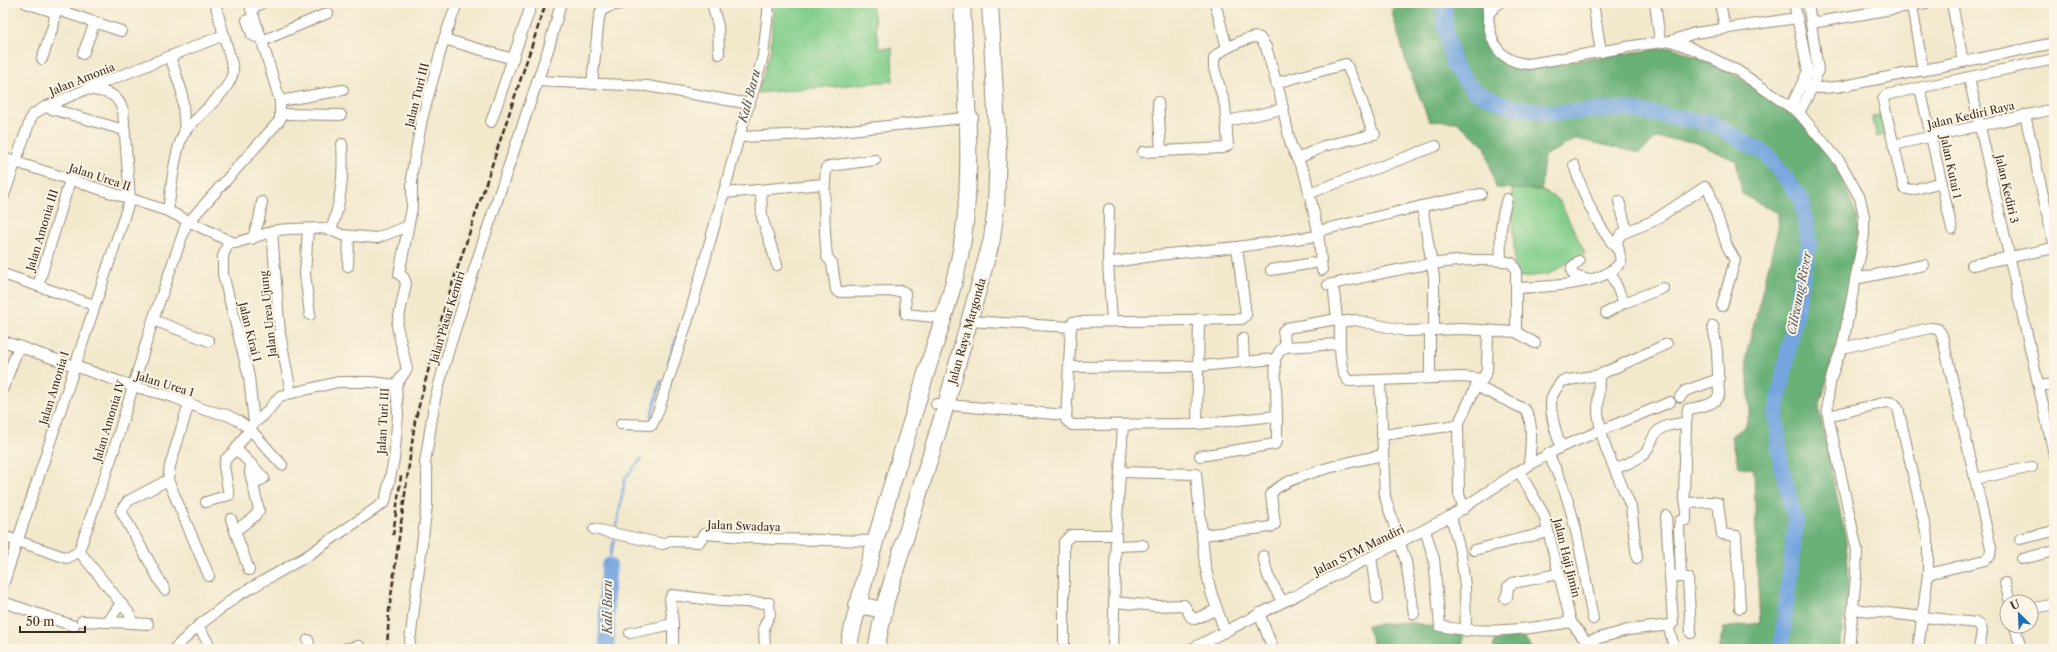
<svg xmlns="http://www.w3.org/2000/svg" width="2057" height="652" font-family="'Libre Caslon Text',serif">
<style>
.green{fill:#83ce8c;stroke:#5f7c55}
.forest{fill:#6ab178;stroke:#526e4b}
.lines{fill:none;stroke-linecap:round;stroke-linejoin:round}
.stream{stroke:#75a5df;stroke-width:2.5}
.river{stroke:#75a5df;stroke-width:16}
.minor-casing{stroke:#968a76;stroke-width:12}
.trunk-casing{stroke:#968a76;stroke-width:18}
.minor{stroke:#fff;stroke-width:10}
.trunk{stroke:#fff;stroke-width:16}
.rail{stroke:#3b2a1e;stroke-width:2.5;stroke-dasharray:6 3;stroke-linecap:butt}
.labels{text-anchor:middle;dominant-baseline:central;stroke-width:4;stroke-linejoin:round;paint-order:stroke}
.street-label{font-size:11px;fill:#3b2a1e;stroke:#fcf5e5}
.water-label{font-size:12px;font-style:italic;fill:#4f5562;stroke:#fcf5e5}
</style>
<rect width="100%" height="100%" fill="#fcf5e5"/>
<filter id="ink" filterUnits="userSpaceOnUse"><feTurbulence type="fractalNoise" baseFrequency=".025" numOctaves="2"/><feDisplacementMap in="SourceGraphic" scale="8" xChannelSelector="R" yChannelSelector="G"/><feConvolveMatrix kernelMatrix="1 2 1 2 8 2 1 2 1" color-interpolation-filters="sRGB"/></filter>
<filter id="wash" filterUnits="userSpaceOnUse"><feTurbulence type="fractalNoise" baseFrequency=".012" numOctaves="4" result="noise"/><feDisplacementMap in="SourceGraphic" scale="16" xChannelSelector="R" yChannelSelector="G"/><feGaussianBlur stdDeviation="0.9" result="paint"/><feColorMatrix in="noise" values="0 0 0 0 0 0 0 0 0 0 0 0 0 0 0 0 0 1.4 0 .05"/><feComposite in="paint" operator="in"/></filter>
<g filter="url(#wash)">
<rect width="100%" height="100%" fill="#f2e9cd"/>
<g class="green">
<polygon points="773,3 872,3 879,48 892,48 893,81 758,93 771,49"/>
<polygon points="1882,114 1887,134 1877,137 1872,117"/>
<polygon points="1512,189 1541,190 1559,200 1585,253 1549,274 1515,278"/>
</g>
<g class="forest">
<polygon points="1395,3 1481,3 1487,40 1503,61 1533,66 1672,47 1724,68 1792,110 1839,170 1858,220 1856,253 1847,305 1819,409 1846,541 1849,580 1840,649 1718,649 1724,628 1760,623 1757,568 1754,469 1739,467 1731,436 1745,427 1750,411 1746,356 1778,228 1778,213 1742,194 1736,161 1695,142 1657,138 1639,153 1577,139 1544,156 1541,190 1496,188 1485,146 1457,122 1429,121 1407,64 1392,13"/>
<polygon points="1408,622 1463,632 1463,649 1374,649 1367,625"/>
<polygon points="1522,635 1532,649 1493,649 1496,637"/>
</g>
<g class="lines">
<g class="stream">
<polyline points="668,363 680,328"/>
<polyline points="651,417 661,381"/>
<polyline points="617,525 625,478 641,459"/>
<polyline points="610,556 614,541"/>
</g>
<g class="river">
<polyline points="1444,3 1445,27 1453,65 1474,91 1511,107 1555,113 1623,109 1711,123 1766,154 1801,198 1809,243 1776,414 1781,465 1796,521 1781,649"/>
<polyline points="607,649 606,590 609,566"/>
</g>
</g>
</g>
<g filter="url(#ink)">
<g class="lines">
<g class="minor-casing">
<g id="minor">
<polyline points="26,3 51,11 58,10 64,3"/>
<polyline points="262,3 251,9 262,41"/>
<polyline points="712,3 718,26 719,54"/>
<polyline points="1215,3 1227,48"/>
<path d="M1488 3C1487 33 1493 62 1529 64L1639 45 1671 41 1693 49 1738 71 1799 113 1840 162 1860 198 1864 216V235L1842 348C1832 371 1826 392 1828 416L1857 550 1856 575 1849 649"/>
<polyline points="1593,3 1601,52"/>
<polyline points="1655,3 1660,41"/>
<polyline points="1720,3 1725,28"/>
<polyline points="1952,3 1963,62"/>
<polyline points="1912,6 1923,71"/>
<polyline points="58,10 121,31"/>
<polyline points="1488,14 1499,3"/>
<polyline points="247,20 252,35 256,37 260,34"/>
<polyline points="1812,23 1926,3"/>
<polyline points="444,39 513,59"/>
<polyline points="1671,41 1695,33 1797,18"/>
<polyline points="83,54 95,22"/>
<polyline points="170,56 182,92 185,132"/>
<polyline points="42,59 54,23 55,11"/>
<polyline points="1969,78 2054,454"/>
<polyline points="537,81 647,86 750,104"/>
<polyline points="1276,83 1346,64 1358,90 1372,130"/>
<polyline points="592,84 599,18 601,11 610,6 625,3"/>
<path d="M1803 86C1826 92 1855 83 1878 79 1937 68 1995 55 2054 43"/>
<polyline points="1920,88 1952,229"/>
<polyline points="280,101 343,90"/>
<polyline points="1158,102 1161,151"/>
<polyline points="45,107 124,130"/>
<polyline points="1791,107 1808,71 1794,3"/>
<polyline points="1799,113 1812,88 1818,70 1808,3"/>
<polyline points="281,114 341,115"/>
<polyline points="2025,115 2054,244"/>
<polyline points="1228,121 1283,109"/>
<polyline points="491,122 532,3"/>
<polyline points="740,137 812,134 973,117"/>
<polyline points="1893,145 2054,109"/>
<path d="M1143 152 1223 148 1228 145 1225 105 1214 68V58C1220 50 1251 34 1260 38L1266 47 1280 95 1291 146 1305 175 1318 231 1322 270"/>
<polyline points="3,158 168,211 229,241 235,243 278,230 290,229 322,228 331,230 342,235 377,238 408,226"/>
<polyline points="1297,159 1324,146 1375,134"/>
<path d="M875 160 830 166 826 168C823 199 824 227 827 257L832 263 836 290 839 292 902 291 905 293 906 314 943 318"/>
<path d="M1574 165C1584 197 1596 225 1618 250"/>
<polyline points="1942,182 1912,190 1904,188 1883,100 1886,95 2054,59"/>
<polyline points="761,191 762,217 777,265"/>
<polyline points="724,193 824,184"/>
<polyline points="1310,193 1436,146"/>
<polyline points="3,198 32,115 45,107 87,89 224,35"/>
<polyline points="1619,201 1627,231"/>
<polyline points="1422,206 1434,277 1434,330"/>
<polyline points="1109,209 1108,263 1112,321"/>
<path d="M168 211C171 191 175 144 186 130 198 115 235 88 233 68L215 3"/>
<polyline points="308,229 305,274 310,315"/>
<path d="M331 230C341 203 344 173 342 144"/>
<polyline points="1318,231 1422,206 1481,194"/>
<polyline points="272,232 280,334 291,393"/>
<polyline points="1317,236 1237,247 1246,315 1242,319 1073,322 1071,327 1066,420 1072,425 1197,424 1277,416 1275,359 1281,349 1286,347 1339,344"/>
<polyline points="252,239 259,220 262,202"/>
<polyline points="229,241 223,256 223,274 249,377 254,423"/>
<path d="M1501 260C1500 237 1500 221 1507 199"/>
<path d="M1579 261 1572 267C1570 277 1579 277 1586 279"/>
<polyline points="1108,263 1158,255 1237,247"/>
<polyline points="1972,265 2054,248"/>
<polyline points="348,266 349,236"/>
<polyline points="1271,270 1320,262"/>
<polyline points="1610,271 1624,303"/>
<polyline points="3,274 94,305"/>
<polyline points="1855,279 1924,265"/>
<path d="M1328 285C1377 275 1425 261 1476 260 1488 260 1501 259 1512 263L1516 270V332"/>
<polyline points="38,286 70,180"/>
<path d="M1516 288C1542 287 1607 286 1621 261L1617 241 1621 234 1653 221 1705 187 1709 191 1727 246 1735 260 1722 306"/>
<polyline points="1606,313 1624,303 1663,288"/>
<polyline points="153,320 209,341"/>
<polyline points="969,321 1071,327"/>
<path d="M1713 326 1717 351 1719 395C1715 406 1698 407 1688 409L1686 423 1684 496 1686 503 1711 502 1718 503 1722 534 1736 536 1740 608"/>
<polyline points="1430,331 1430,377"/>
<polyline points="1243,338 1244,362"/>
<polyline points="3,341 132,386 173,397 205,410 227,415 239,421 250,429 282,465"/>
<polyline points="1286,347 1283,331 1287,328 1337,319 1334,292"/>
<polyline points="1842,348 1930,328 1938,329 1942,335 1991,548 1990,556 1985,560 1928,574"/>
<polyline points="1070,367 1200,366 1275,359"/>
<polyline points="1599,375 1598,413 1601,431 1606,449 1631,507 1637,558"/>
<path d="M1483 379 1462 377 1349 381C1338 375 1340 334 1340 322L1355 320 1406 331 1462 329 1516 332 1535 343"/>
<polyline points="1380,381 1385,497 1406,562 1414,614"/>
<path d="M1476 386 1522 408C1536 415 1530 451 1529 465"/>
<polyline points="2039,386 2054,384"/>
<polyline points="3,388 19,346"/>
<polyline points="1680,397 1685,391 1719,379"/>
<polyline points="189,403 170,466 168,480 209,576"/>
<polyline points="936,404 1066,415"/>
<polyline points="1828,416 1887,402 1894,403 1898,408 1928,540 1928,574 1918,649"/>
<polyline points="621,424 652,425 658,412 691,310 743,123 755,86 763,56 769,3"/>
<polyline points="1197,424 1199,319"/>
<polyline points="1382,435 1458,425"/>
<path d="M1561 447C1557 436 1548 408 1552 397 1554 391 1558 386 1562 381L1599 375 1667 344"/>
<polyline points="236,449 251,464 250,473 259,510 255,516 235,531 249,570"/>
<path d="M1548 454C1576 504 1582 564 1593 619"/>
<polyline points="1200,456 1275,444 1277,441 1277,416"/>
<polyline points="251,464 264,478 253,485"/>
<path d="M1615 469C1624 465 1635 461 1643 455 1648 451 1650 445 1652 440 1658 425 1672 424 1686 423"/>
<polyline points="1519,471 1544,515 1571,622 1592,649"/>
<polyline points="1120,472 1196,474 1205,565 1211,592 1225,632"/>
<polyline points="1975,479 2032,467"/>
<polyline points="206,502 229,495 224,466 226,459 236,449 254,423 264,415 280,396 338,382 372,382 396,385"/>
<polyline points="1464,509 1459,494 1458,425 1476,386 1483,379 1487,370 1488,330"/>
<polyline points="1451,516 1461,555 1465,586 1466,631"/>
<polyline points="231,519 235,531"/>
<polyline points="594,529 663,544 670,541 699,542 704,534 772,539 876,541"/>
<path d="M1425 530 1434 559 1440 626C1483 635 1529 629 1571 622"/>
<path d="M1202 535 1271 527 1275 524 1271 495C1277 477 1363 459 1383 455"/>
<polyline points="3,536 67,558 75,554 79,551 112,456 153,320 186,225 280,120 280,101 262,41 328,13"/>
<polyline points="2020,539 2054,531"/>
<polyline points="1116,546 1143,545"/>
<polyline points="1474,550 1548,532"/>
<polyline points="79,551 129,613 133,623 82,621"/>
<polyline points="1263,556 1268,576 1282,601"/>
<polyline points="1371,557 1377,598"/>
<polyline points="2022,559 2054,551"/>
<polyline points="1676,576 1688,578 1691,633"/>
<polyline points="1681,576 1679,528 1680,521 1686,520 1686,503"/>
<polyline points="2005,583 2010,602"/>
<path d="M3 585 130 199 123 110C116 91 105 92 87 89"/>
<polyline points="165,590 121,511 128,501 168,480"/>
<polyline points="1505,598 1507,597 1508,587 1513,583 1558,574"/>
<polyline points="3,602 74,626"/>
<polyline points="1114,602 1156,606 1184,605 1191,617 1195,619 1216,610"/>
<polyline points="1853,609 1976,623 1980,625 1982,631 1979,649"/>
<polyline points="2031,609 2054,604"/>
<polyline points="1259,613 1273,649"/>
<polyline points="108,622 121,603"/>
<polyline points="133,623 148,624"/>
<polyline points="1668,625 1673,643 1672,649"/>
<polyline points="198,626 212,649"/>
<polyline points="2015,626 2021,649"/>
<polyline points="630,633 673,624"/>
<polyline points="308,640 310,649"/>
<polyline points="1585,642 1628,630 1670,625 1673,623 1666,516"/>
<polyline points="174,649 198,626 237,596 307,556 385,502 394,459 398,415 396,385 407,369 397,326 406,284 404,278 399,274 412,208 412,172 422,119 444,39 457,3"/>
<polyline points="344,649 359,646 362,649"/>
<polyline points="409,649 427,505 427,473 425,463 435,399 449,349 482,245 549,47 561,3"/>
<polyline points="673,649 673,624 670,599 672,595 721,601 769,603 770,614 764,627 765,649"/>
<polyline points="1064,649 1064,542 1071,535 1116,535"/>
<polyline points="1113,649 1116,535 1123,425"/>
<polyline points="1191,649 1451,516 1519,471 1561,447 1670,402"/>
<polyline points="2053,649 2054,649"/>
</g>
</g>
<g class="trunk-casing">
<g id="trunk">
<polyline points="857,605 884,610"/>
<path d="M848 649C868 554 900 461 928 367 941 325 956 283 963 239 974 162 965 81 962 3"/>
<polyline points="876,649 886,601 946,405 992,239 996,206 998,148 990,3"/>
</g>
</g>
<use href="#minor" class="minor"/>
<use href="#trunk" class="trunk"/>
<g class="rail">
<polyline points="393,535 401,476"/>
<polyline points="387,649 389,611 415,421 445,306 546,3"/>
</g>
</g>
</g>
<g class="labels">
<g class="street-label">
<text transform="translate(82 79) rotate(-22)">Jalan Amonia</text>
<text transform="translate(417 95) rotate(-76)">Jalan Turi III</text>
<text transform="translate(1971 115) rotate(-13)">Jalan Kediri Raya</text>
<text transform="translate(1951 167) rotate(78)">Jalan Kutai 1</text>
<text transform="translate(100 177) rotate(18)">Jalan Urea II</text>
<text transform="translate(2007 189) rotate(77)">Jalan Kediri 3</text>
<text transform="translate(42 230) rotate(-73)">Jalan Amonia III</text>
<text transform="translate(268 314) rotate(-96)">Jalan Urea Ujung</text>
<text transform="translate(447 317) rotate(-73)">Jalan Pasar Kemiri</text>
<text transform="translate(967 331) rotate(-74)">Jalan Raya Margonda</text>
<text transform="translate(250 332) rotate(76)">Jalan Kirai I</text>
<text transform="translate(165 384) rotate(17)">Jalan Urea 1</text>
<text transform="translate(54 388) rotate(-73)">Jalan Amonia I</text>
<text transform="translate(109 421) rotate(-73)">Jalan Amonia IV</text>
<text transform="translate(383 421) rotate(-87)">Jalan Turi III</text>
<text transform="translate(744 526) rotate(2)">Jalan Swadaya</text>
<text transform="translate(1359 550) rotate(-26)">Jalan STM Mandiri</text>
<text transform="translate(1567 558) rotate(76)">Jalan Haji Jimin</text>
</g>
<g class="water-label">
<text transform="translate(749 96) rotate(-75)">Kali Baru</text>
<text transform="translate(1799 293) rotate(-79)">Ciliwung River</text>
<text transform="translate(607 607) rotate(-90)">Kali Baru</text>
</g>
</g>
<rect width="2057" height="652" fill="none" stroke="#fcf5e5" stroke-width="16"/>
<g transform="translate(2019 614) rotate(336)"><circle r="19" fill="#fcf5e5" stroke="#afa495"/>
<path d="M0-3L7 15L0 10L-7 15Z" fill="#1f6fb2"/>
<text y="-6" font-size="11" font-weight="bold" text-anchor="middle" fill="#3b2a1e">U</text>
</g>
<path d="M20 626v6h65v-6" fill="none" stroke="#3b2a1e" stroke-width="2"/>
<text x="26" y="626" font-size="12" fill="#3b2a1e" stroke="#fcf5e5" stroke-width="3" paint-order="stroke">50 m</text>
</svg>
